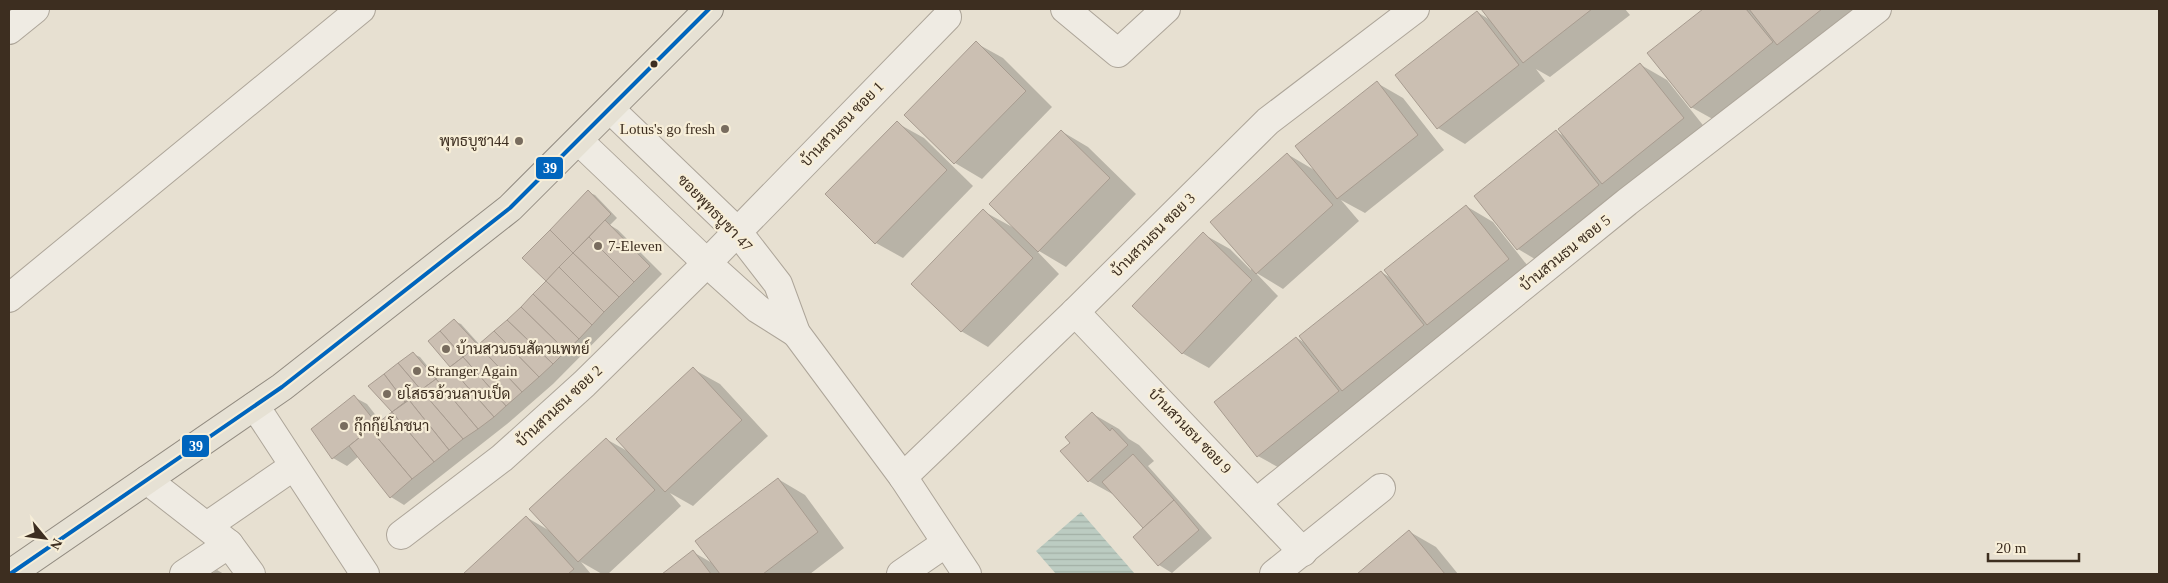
<svg xmlns="http://www.w3.org/2000/svg" width="2168" height="583" font-family="'Times New Roman',Sarabun,serif">
<style>
.water{fill:url(#water-rules)}
.shadow{fill:#0003}
.building{fill:#cbbfb2;stroke:#a89c90}
.lines{fill:none;stroke-linecap:round;stroke-linejoin:round}
.minor-casing{stroke:#ada599;stroke-width:30}
.major-casing{stroke:#928b80;stroke-width:30}
.minor{stroke:#efebe3;stroke-width:28}
.major{stroke:#e6e1d4;stroke-width:28}
.bus-1-casing{stroke:#f7eed8;stroke-width:8}
.bus-1{stroke:#0065bd;stroke-width:4}
.bus-dot{fill:#3d2e20;stroke:#f7eed8;stroke-width:2}
.poi-dot{fill:#786c5e;stroke:#f7eed8;stroke-width:2}
.labels{text-anchor:middle;dominant-baseline:central;stroke-width:4.5;stroke-linejoin:round;paint-order:stroke}
.street-label{font-size:15px;fill:#3d2e20;stroke:#f7eed8}
.poi-label{font-size:15px;fill:#3d2e20;stroke:#f7eed8;text-anchor:start}
.line-badge{stroke:#f7eed8;stroke-width:2}
.badge-label{font-size:14px;text-anchor:middle;font-weight:bold;fill:#fff}
</style>
<defs>
<pattern id="water-rules" width="6" height="5" patternUnits="userSpaceOnUse" patternTransform="scale(1.25)"><rect width="6" height="5" fill="#bcccc2"/><path d="M0 2.5h6" fill="none" stroke="#a2b0a6"/></pattern>
</defs>
<rect width="100%" height="100%" fill="#e7e0d1"/>
<polygon class="water" points="1081,512 1135,574 1056,574 1036,551"/>
<g class="shadow">
<polygon points="1482,9 1625,9 1630,15 1550,77 1536,69 1545,81 1465,144 1438,128 1477,12 1492,21"/>
<polygon points="1705,9 1868,9 1718,122 1691,107 1649,53"/>
<polygon points="976,43 1003,58 1052,107 982,179 955,163"/>
<polygon points="1641,65 1667,80 1710,134 1545,265 1518,249 1476,196 1557,132 1566,137"/>
<polygon points="1377,83 1403,98 1444,150 1365,213 1341,200 1359,221 1283,289 1255,272 1278,296 1209,368 1182,353 1203,234 1230,249 1251,270 1287,154 1316,171"/>
<polygon points="897,123 924,138 973,186 903,258 876,243"/>
<polygon points="1061,131 1088,147 1136,194 1066,267 1034,248 1059,274 988,347 961,331 983,211 1014,228"/>
<polygon points="588,192 595,195 617,218 610,225 618,230 662,274 553,384 507,424 404,505 391,497 359,456 347,466 333,458 312,429 354,397 367,404 381,422 394,412 392,411 413,354 420,357 438,379 452,367 454,321 461,324 479,344 508,320 547,281"/>
<polygon points="1466,206 1493,222 1535,275 1454,339 1444,333 1450,341 1369,405 1360,400 1365,407 1285,471 1258,456 1297,338 1307,344 1381,272 1393,279"/>
<polygon points="693,369 720,384 768,436 693,506 670,493 681,506 608,574 602,574 581,562 591,574 465,574 526,517 550,531 606,439 629,452"/>
<polygon points="1093,414 1119,429 1129,439 1139,445 1154,461 1148,466 1212,538 1172,573 1159,565 1145,528 1116,496 1089,481 1072,443"/>
<polygon points="778,479 805,495 844,548 810,574 664,574 693,552 714,564"/>
<polygon points="1410,532 1436,547 1458,574 1359,574"/>
<polygon points="217,570 224,574 211,574"/>
</g>
<g class="building">
<polygon points="1481,9 1592,9 1523,63"/>
<polygon points="1703,9 1746,9 1773,42 1691,108 1647,53"/>
<polygon points="1749,9 1822,9 1777,45"/>
<polygon points="1477,11 1519,65 1437,129 1395,75"/>
<polygon points="976,41 1026,91 954,164 904,115"/>
<polygon points="1640,63 1684,118 1602,184 1558,129"/>
<polygon points="1377,81 1418,135 1337,199 1295,146"/>
<polygon points="897,121 947,170 875,244 825,194"/>
<polygon points="1061,130 1110,178 1038,252 989,204"/>
<polygon points="1556,130 1599,185 1517,250 1474,196"/>
<polygon points="1287,153 1333,205 1256,274 1210,222"/>
<polygon points="588,190 611,214 573,253 550,230"/>
<polygon points="1466,205 1509,259 1427,325 1384,270"/>
<polygon points="983,209 1033,258 961,332 911,284"/>
<polygon points="605,220 650,266 634,282 589,237"/>
<polygon points="550,230 573,253 546,281 522,258"/>
<polygon points="1203,232 1252,280 1182,354 1132,306"/>
<polygon points="589,237 634,282 619,297 573,253"/>
<polygon points="573,253 619,297 604,312 559,267"/>
<polygon points="559,267 604,312 592,325 546,281"/>
<polygon points="1381,271 1424,325 1342,391 1299,336"/>
<polygon points="546,281 592,325 579,339 533,294"/>
<polygon points="533,294 579,339 566,351 521,307"/>
<polygon points="521,307 566,351 553,364 507,320"/>
<polygon points="454,319 478,345 463,357 440,331"/>
<polygon points="507,320 553,364 539,377 494,331"/>
<polygon points="440,331 463,357 450,367 428,341"/>
<polygon points="494,331 539,377 522,392 478,345"/>
<polygon points="1296,337 1339,391 1257,457 1214,402"/>
<polygon points="478,345 522,392 506,406 463,357"/>
<polygon points="413,352 436,379 421,390 398,363"/>
<polygon points="463,357 506,406 494,417 450,367"/>
<polygon points="398,363 421,390 405,402 384,374"/>
<polygon points="450,367 494,417 478,429 436,379"/>
<polygon points="693,367 742,420 665,492 616,439"/>
<polygon points="384,374 405,402 392,412 368,386"/>
<polygon points="436,379 478,429 463,439 421,390"/>
<polygon points="421,390 463,439 449,450 409,400"/>
<polygon points="354,395 377,424 332,459 311,429"/>
<polygon points="409,400 449,450 434,462 392,412"/>
<polygon points="392,412 434,462 412,479 370,429"/>
<polygon points="1092,412 1110,431 1112,428 1128,445 1088,482 1060,451 1070,443 1065,437"/>
<polygon points="370,429 412,479 390,498 349,446"/>
<polygon points="606,438 655,490 578,562 529,509"/>
<polygon points="1133,454 1174,500 1143,528 1102,482"/>
<polygon points="778,478 818,532 763,574 720,574 695,541"/>
<polygon points="1174,500 1199,530 1158,566 1133,537"/>
<polygon points="526,516 574,569 568,574 463,574"/>
<polygon points="1409,530 1445,574 1357,574"/>
<polygon points="693,550 711,574 662,574"/>
</g>
<g class="lines">
<g class="minor-casing">
<g id="minor">
<polyline points="1065,9 1118,53 1166,9"/>
<polyline points="9,30 35,9"/>
<polyline points="610,109 737,231 778,284 796,333 903,477 967,574"/>
<polyline points="579,141 707,263 758,309 796,333"/>
<polyline points="9,298 361,9"/>
<polyline points="1075,312 1303,552"/>
<polyline points="255,406 365,574"/>
<polyline points="903,477 1075,312 1268,121 1415,9"/>
<polyline points="147,480 229,544"/>
<polyline points="1257,502 1627,202 1877,9"/>
<polyline points="207,526 294,466"/>
<polyline points="401,535 502,458 584,384 707,263 947,17"/>
<polyline points="184,574 229,544 251,574"/>
<polyline points="901,574 946,543"/>
<polyline points="1274,574 1381,488"/>
</g>
</g>
<g class="major-casing">
<polyline id="major" points="10,574 282,387 510,208 709,9"/>
</g>
<use href="#minor" class="minor"/>
<use href="#major" class="major"/>
<g class="bus-1-casing">
<polyline id="bus-1" points="10,574 282,387 510,208 709,9"/>
</g>
<use href="#bus-1" class="bus-1"/>
</g>
<circle class="bus-dot" cx="654" cy="64" r="4.5"/>
<g class="poi-dot">
<circle cx="725" cy="129" r="5"/>
<circle cx="519" cy="141" r="5"/>
<circle cx="598" cy="246" r="5"/>
<circle cx="446" cy="349" r="5"/>
<circle cx="417" cy="371" r="5"/>
<circle cx="387" cy="394" r="5"/>
<circle cx="344" cy="426" r="5"/>
</g>
<g class="labels">
<g class="street-label">
<text transform="translate(842 124) rotate(-46)">บ้านสวนธน ซอย 1</text>
<text transform="translate(715 213) rotate(46)">ซอยพุทธบูชา 47</text>
<text transform="translate(1153 235) rotate(-45)">บ้านสวนธน ซอย 3</text>
<text transform="translate(1565 253) rotate(-39)">บ้านสวนธน ซอย 5</text>
<text transform="translate(559 406) rotate(-43)">บ้านสวนธน ซอย 2</text>
<text transform="translate(1190 431) rotate(46)">บ้านสวนธน ซอย 9</text>
</g>
<g class="poi-label">
<text x="715" y="129" text-anchor="end">Lotus's go fresh</text>
<text x="509" y="141" text-anchor="end">พุทธบูชา44</text>
<text x="608" y="246">7-Eleven</text>
<text x="456" y="349">บ้านสวนธนสัตวแพทย์</text>
<text x="427" y="371">Stranger Again</text>
<text x="397" y="394">ยโสธรอ้วนลาบเป็ด</text>
<text x="354" y="426">กุ๊กกุ๊ยโภชนา</text>
</g>
</g>
<g class="line-badge">
<rect x="535" y="156" width="29" height="24" rx="5" fill="#0065bd"/>
<rect x="181" y="434" width="29" height="24" rx="5" fill="#0065bd"/>
</g>
<g class="badge-label">
<text x="550" y="173">39</text>
<text x="196" y="451">39</text>
</g>
<rect width="2168" height="583" fill="none" stroke="#3d2e20" stroke-width="20"/>
<g transform="translate(45 538) rotate(119)" stroke="#f7eed8" stroke-width="4" paint-order="stroke">
<path d="M0-4L9 19L0 12L-9 19Z" fill="#3d2e20"/>
<text y="-8" font-size="14" font-weight="bold" text-anchor="middle" fill="#3d2e20">N</text>
</g>
<path d="M1988 553v8h91v-8" fill="none" stroke="#3d2e20" stroke-width="2.5"/>
<text x="1996" y="553" font-size="15" fill="#3d2e20" stroke="#f7eed8" stroke-width="4" paint-order="stroke">20 m</text>
</svg>
